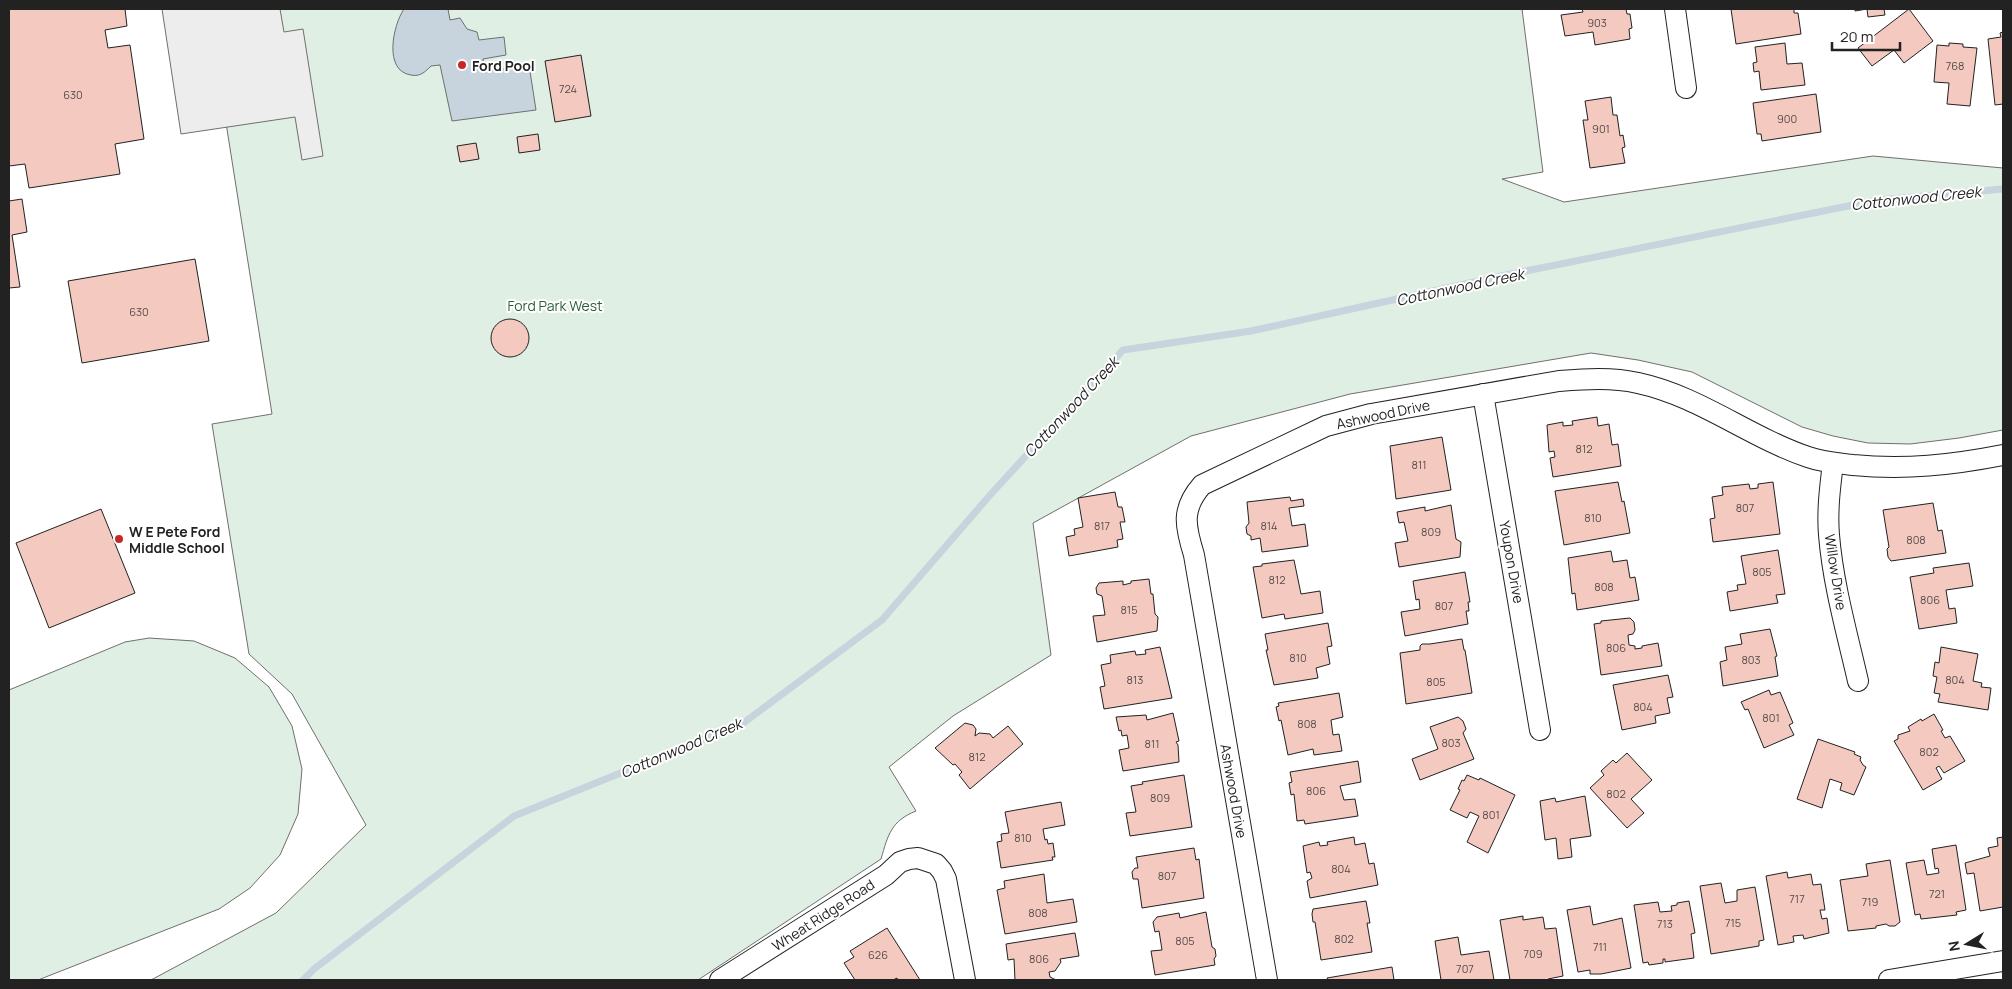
<svg xmlns="http://www.w3.org/2000/svg" width="2012" height="989" font-family="Manrope,sans-serif">
<style>
.green{fill:#e0efe3;stroke:#6f6f6f}
.parking{fill:#ededed;stroke:#6f6f6f}
.water{fill:#c7d3dd;stroke:#6f6f6f}
.lines{fill:none;stroke-linecap:round;stroke-linejoin:round}
.stream{stroke:#c7d3dd;stroke-width:7}
.building{fill:#f3c9c0;stroke:#222}
.minor-casing{stroke:#222;stroke-width:22}
.minor{stroke:#fff;stroke-width:20}
.poi-dot{fill:#c62828;stroke:#fff;stroke-width:2}
.labels{text-anchor:middle;dominant-baseline:central;stroke-width:4;stroke-linejoin:round;paint-order:stroke}
.number-label{font-size:11px;fill:#564c4a}
.poi-label{font-size:14px;font-weight:bold;fill:#222;stroke:#fff;text-anchor:start}
.park-label{font-size:14px;fill:#2f5e38;stroke:#fff}
.street-label{font-size:14px;fill:#222;stroke:#fff}
.water-label{font-size:15px;font-style:italic;fill:#222;stroke:#fff}
</style>
<rect width="100%" height="100%" fill="#fff"/>
<g class="green">
<path d="M208 9H1522L1543 172 1502 179 1564 202 1873 156 2003 168V430L1959 438 1910 444 1868 443 1833 436 1802 427 1692 372 1638 360 1591 353 1350 394 1191 436 1033 523 1051 655 953 716 889 767 916 811C891 821 888 835 881 859L698 980H151L276 913 366 825 292 694 249 654 212 424 272 414Z"/>
<polygon points="149,638 194,641 235,658 269,687 292,726 302,769 298,814 280,855 250,888 219,909 38,980 9,980 9,690 125,642"/>
</g>
<polygon class="parking" points="162,9 280,9 284,32 303,29 323,156 302,160 295,117 181,134"/>
<path class="water" d="M404 9H448L450 20 460 18 467 29 477 32 479 40 504 37 506 55 483 59 485 72 529 65 536 110 452 121 440 65 431 66C425 72 420 77 411 75 383 71 393 25 404 9Z"/>
<g class="lines">
<polyline class="stream" points="303,980 314,969 514,816 742,724 882,620 991,494 1123,350 1251,331 1506,275 1878,200 2003,189"/>
</g>
<g class="building">
<polygon points="9,9 125,9 127,26 105,30 108,48 130,45 144,139 115,144 120,174 29,188 25,164 9,166"/>
<polygon points="1582,9 1626,9 1627,14 1630,14 1632,28 1629,29 1630,39 1595,45 1593,32 1565,36 1561,15 1583,12"/>
<polygon points="1731,9 1794,9 1794,13 1798,13 1801,34 1736,44"/>
<polygon points="1855,9 1888,9 1884,9 1885,15 1868,17 1867,9 1855,11"/>
<polygon points="1909,9 1933,41 1904,63 1894,50 1872,66 1858,48"/>
<polygon points="2003,32 2003,104 1995,105 1988,39 2001,37 2000,33"/>
<polygon points="1785,43 1787,64 1802,63 1805,85 1761,90 1759,71 1754,72 1753,63 1757,62 1755,47"/>
<polygon points="1949,43 1963,44 1963,47 1977,48 1970,106 1947,104 1949,83 1934,82 1937,45 1949,46"/>
<polygon points="581,55 591,116 555,122 545,61"/>
<polygon points="1816,94 1821,132 1762,141 1761,134 1757,134 1753,103"/>
<polygon points="1611,97 1613,115 1617,115 1620,136 1623,135 1625,147 1622,148 1625,163 1590,168 1583,120 1588,120 1585,101"/>
<polygon points="538,134 540,150 519,153 517,137"/>
<polygon points="476,143 479,159 460,162 457,146"/>
<polygon points="22,199 27,232 12,235 20,287 9,288 9,201"/>
<polygon points="195,259 209,341 82,363 68,281"/>
<circle cx="510" cy="338" r="19"/>
<polygon points="1597,417 1598,426 1609,424 1612,445 1618,444 1621,466 1553,477 1550,458 1555,457 1554,451 1549,452 1547,425 1563,422 1563,426 1573,425 1572,421"/>
<polygon points="1442,437 1451,490 1396,499 1390,446"/>
<polygon points="1618,482 1622,502 1624,501 1630,533 1564,545 1555,491"/>
<polygon points="1773,482 1780,534 1713,542 1710,519 1715,518 1712,497 1723,495 1722,487 1749,484 1750,489 1758,488 1758,484"/>
<polygon points="1115,492 1118,507 1122,507 1125,522 1120,522 1123,539 1117,540 1118,547 1069,556 1066,537 1075,535 1074,529 1083,527 1078,498"/>
<polygon points="1290,497 1291,501 1303,499 1304,506 1289,508 1292,526 1305,524 1308,546 1262,552 1260,538 1251,540 1251,536 1247,534 1246,527 1249,523 1247,502"/>
<polygon points="1933,503 1938,531 1942,530 1946,553 1891,561 1888,557 1887,549 1889,547 1883,510"/>
<polygon points="1451,505 1456,539 1461,542 1460,557 1399,567 1395,543 1408,541 1404,522 1399,523 1397,512 1425,507 1425,511"/>
<polygon points="101,509 135,593 49,628 16,543"/>
<polygon points="1778,550 1785,594 1776,595 1778,603 1730,611 1727,592 1738,590 1737,585 1746,584 1741,556"/>
<polygon points="1611,551 1613,562 1627,560 1630,578 1635,577 1639,600 1577,610 1575,593 1572,594 1568,558"/>
<polygon points="1294,560 1301,594 1320,591 1323,613 1285,619 1284,614 1262,618 1253,567 1262,566 1262,564"/>
<polygon points="1969,563 1973,586 1946,590 1949,609 1955,608 1957,623 1919,629 1910,577 1934,573 1933,568"/>
<polygon points="1465,572 1470,602 1468,602 1469,611 1466,611 1468,624 1405,636 1401,612 1420,609 1419,599 1416,600 1413,581"/>
<polygon points="1149,579 1151,594 1153,594 1155,614 1158,617 1157,631 1097,642 1093,616 1105,615 1102,596 1097,594 1096,588 1099,583 1123,581 1123,585 1131,583 1131,581"/>
<polygon points="1630,618 1634,622 1635,630 1633,634 1628,635 1629,645 1635,646 1635,649 1642,648 1642,646 1658,643 1662,666 1601,675 1594,624 1601,623 1601,621"/>
<polygon points="1328,623 1332,646 1327,647 1330,664 1316,668 1318,678 1274,685 1266,650 1268,650 1265,634"/>
<polygon points="1770,629 1777,656 1775,657 1778,676 1723,686 1720,662 1727,660 1725,647 1742,644 1740,634"/>
<polygon points="1462,639 1464,650 1465,650 1472,693 1406,704 1400,653 1420,650 1420,646 1422,644 1430,644"/>
<polygon points="1160,647 1172,698 1104,709 1100,687 1105,686 1101,665 1111,663 1110,655 1135,651 1136,655 1146,654 1145,650"/>
<polygon points="1941,647 1978,654 1973,681 1982,683 1981,687 1991,688 1988,710 1938,702 1940,694 1934,693 1937,677 1933,676 1935,662 1939,663"/>
<polygon points="1668,675 1673,697 1667,698 1670,713 1655,716 1656,723 1622,730 1613,685"/>
<polygon points="1769,690 1771,695 1780,692 1793,723 1789,725 1794,735 1764,748 1748,709 1745,710 1741,702"/>
<polygon points="1339,693 1343,717 1331,720 1333,735 1339,734 1342,751 1314,755 1313,749 1288,755 1281,720 1279,721 1276,707 1279,706 1278,703"/>
<polygon points="1173,713 1179,741 1176,742 1178,745 1179,762 1123,771 1119,750 1129,748 1127,735 1122,736 1121,730 1119,731 1116,717 1146,715 1147,720"/>
<polygon points="1934,714 1943,730 1941,731 1945,738 1950,736 1965,761 1944,773 1939,766 1936,768 1942,779 1923,790 1894,741 1898,739 1898,735 1910,731 1908,727 1921,719 1922,721"/>
<polygon points="1458,717 1463,721 1466,729 1463,733 1474,759 1420,780 1412,759 1438,749 1430,727"/>
<polygon points="965,723 973,725 976,729 975,736 979,733 990,734 993,738 1008,726 1023,744 970,789 959,775 962,772 955,764 953,765 935,748"/>
<polygon points="1818,739 1855,752 1854,754 1861,757 1860,760 1863,765 1866,767 1854,795 1840,790 1842,783 1830,779 1822,808 1797,799"/>
<polygon points="1627,753 1652,780 1631,799 1644,813 1627,828 1590,788 1604,775 1601,771 1613,760 1616,763"/>
<polygon points="1358,761 1361,782 1340,786 1344,800 1355,799 1358,816 1305,824 1304,820 1297,821 1294,794 1291,795 1289,783 1292,782 1290,772"/>
<polygon points="1184,775 1192,827 1130,836 1126,813 1136,812 1131,786 1143,784 1142,782"/>
<polygon points="1467,775 1479,780 1480,778 1515,795 1488,853 1467,842 1479,816 1470,812 1467,818 1450,810 1460,790 1458,789 1462,780 1464,781"/>
<polygon points="1585,796 1591,836 1570,839 1572,857 1558,859 1556,838 1545,840 1540,801 1555,798 1556,802"/>
<polygon points="1061,802 1065,825 1043,829 1045,840 1047,839 1048,844 1053,843 1055,857 1052,857 1053,860 1001,868 997,842 1002,841 1001,834 1009,833 1005,812"/>
<polygon points="1354,837 1355,845 1365,843 1369,864 1374,863 1378,885 1310,898 1307,881 1312,878 1310,872 1307,873 1303,846 1319,842 1320,846 1328,845 1327,842"/>
<polygon points="2003,837 2003,907 1980,911 1974,873 1967,874 1965,863 1990,856 1988,848 1998,846 1997,838"/>
<polygon points="1956,845 1966,910 1956,912 1957,915 1921,919 1920,914 1915,915 1906,863 1924,860 1927,875 1939,873 1938,868 1935,869 1932,849"/>
<polygon points="1194,848 1196,860 1199,859 1204,898 1142,908 1138,879 1133,879 1132,872 1135,868 1138,868 1136,857"/>
<polygon points="1890,860 1900,922 1895,926 1889,926 1886,924 1876,926 1876,928 1848,931 1840,880 1868,876 1866,864"/>
<polygon points="1787,872 1788,878 1811,874 1813,885 1821,884 1825,910 1820,910 1822,919 1827,918 1829,933 1804,939 1803,935 1793,936 1794,942 1778,945 1766,876"/>
<polygon points="1044,874 1047,903 1073,899 1077,922 1005,934 997,890 1005,888 1004,881"/>
<polygon points="1721,883 1725,903 1737,901 1737,890 1755,887 1764,940 1759,941 1759,946 1711,954 1700,886"/>
<polygon points="1366,901 1370,923 1367,923 1372,952 1321,960 1315,922 1313,922 1312,914 1313,909"/>
<polygon points="1689,901 1695,933 1691,934 1694,958 1665,962 1665,959 1663,959 1663,963 1649,965 1648,962 1643,963 1634,905 1658,902 1660,912 1672,911 1671,906 1677,905 1677,903"/>
<polygon points="1590,906 1593,925 1622,918 1631,968 1601,974 1590,974 1590,970 1578,972 1567,910"/>
<polygon points="1206,912 1212,947 1215,949 1216,956 1214,959 1215,965 1155,975 1151,951 1162,950 1159,931 1155,932 1153,922 1157,917 1179,913 1180,918"/>
<polygon points="1523,916 1523,920 1543,917 1545,929 1556,928 1563,976 1548,979 1548,980 1510,980 1500,920"/>
<polygon points="887,928 920,980 898,980 897,978 893,980 855,980 844,963 854,957 850,951"/>
<polygon points="1075,933 1079,956 1060,959 1061,962 1055,971 1049,972 1050,977 1056,980 1015,980 1014,959 1008,960 1006,944"/>
<polygon points="1458,937 1461,955 1489,951 1494,980 1441,980 1435,941"/>
<polygon points="1392,967 1394,980 1328,980 1327,978"/>
</g>
<g class="lines">
<g class="minor-casing">
<g id="minor">
<polyline points="1675,9 1686,88"/>
<polyline points="1483,394 1540,730"/>
<path d="M1833 463C1830 487 1827 511 1829 535 1833 584 1847 633 1858 681"/>
<polyline points="720,980 886,875 900,862 909,859 918,858 936,864 942,871 946,879 965,980"/>
<path d="M1267 980 1194 555C1185 526 1181 509 1202 485L1326 426 1371 414 1559 381C1585 379 1612 377 1638 383 1699 396 1749 437 1808 457 1822 462 1838 463 1853 465 1905 470 1952 465 2003 455"/>
<polyline points="1889,980 2003,961"/>
</g>
</g>
<use href="#minor" class="minor"/>
</g>
<g class="poi-dot">
<circle cx="462" cy="65" r="5"/>
<circle cx="119" cy="539" r="5"/>
</g>
<g class="labels">
<g class="number-label">
<text x="1597" y="22">903</text>
<text x="1955" y="65">768</text>
<text x="568" y="88">724</text>
<text x="73" y="94">630</text>
<text x="1787" y="118">900</text>
<text x="1601" y="128">901</text>
<text x="139" y="311">630</text>
<text x="1584" y="448">812</text>
<text x="1419" y="464">811</text>
<text x="1745" y="507">807</text>
<text x="1593" y="517">810</text>
<text x="1102" y="525">817</text>
<text x="1269" y="525">814</text>
<text x="1431" y="531">809</text>
<text x="1916" y="539">808</text>
<text x="1762" y="571">805</text>
<text x="1277" y="579">812</text>
<text x="1604" y="586">808</text>
<text x="1930" y="599">806</text>
<text x="1444" y="605">807</text>
<text x="1129" y="609">815</text>
<text x="1616" y="647">806</text>
<text x="1298" y="657">810</text>
<text x="1751" y="659">803</text>
<text x="1135" y="679">813</text>
<text x="1955" y="679">804</text>
<text x="1436" y="681">805</text>
<text x="1643" y="706">804</text>
<text x="1771" y="717">801</text>
<text x="1307" y="723">808</text>
<text x="1451" y="742">803</text>
<text x="1152" y="743">811</text>
<text x="1929" y="751">802</text>
<text x="977" y="756">812</text>
<text x="1316" y="790">806</text>
<text x="1616" y="793">802</text>
<text x="1160" y="797">809</text>
<text x="1491" y="814">801</text>
<text x="1023" y="837">810</text>
<text x="1341" y="868">804</text>
<text x="1167" y="875">807</text>
<text x="1937" y="893">721</text>
<text x="1797" y="898">717</text>
<text x="1870" y="901">719</text>
<text x="1038" y="912">808</text>
<text x="1733" y="922">715</text>
<text x="1665" y="923">713</text>
<text x="1344" y="938">802</text>
<text x="1185" y="940">805</text>
<text x="1600" y="946">711</text>
<text x="1533" y="953">709</text>
<text x="878" y="954">626</text>
<text x="1039" y="958">806</text>
<text x="1465" y="968">707</text>
</g>
<g class="poi-label">
<text x="472" y="65">Ford Pool</text>
<text x="129" y="531">W E Pete Ford<tspan x="129" dy="16">Middle School</tspan></text>
</g>
<g class="park-label">
<text x="555" y="305">Ford Park West</text>
</g>
<g class="street-label">
<text transform="translate(1383 414) rotate(-12)">Ashwood Drive</text>
<text transform="translate(1512 562) rotate(80)">Youpon Drive</text>
<text transform="translate(1836 572) rotate(81)">Willow Drive</text>
<text transform="translate(1234 791) rotate(80)">Ashwood Drive</text>
<text transform="translate(823 915) rotate(-33)">Wheat Ridge Road</text>
</g>
<g class="water-label">
<text transform="translate(1916 198) rotate(-6)">Cottonwood Creek</text>
<text transform="translate(1460 287) rotate(-12)">Cottonwood Creek</text>
<text transform="translate(1071 407) rotate(-47)">Cottonwood Creek</text>
<text transform="translate(681 748) rotate(-23)">Cottonwood Creek</text>
</g>
</g>
<rect width="2012" height="989" fill="none" stroke="#222222" stroke-width="20"/>
<g transform="translate(1967 944) rotate(260)" stroke="#ffffff" stroke-width="4" paint-order="stroke">
<path d="M0-4L9 19L0 12L-9 19Z" fill="#222222"/>
<text y="-8" font-size="14" font-weight="bold" text-anchor="middle" fill="#222222">N</text>
</g>
<path d="M1832 42v8h68v-8" fill="none" stroke="#222222" stroke-width="2.5"/>
<text x="1840" y="42" font-size="15" fill="#222222" stroke="#ffffff" stroke-width="4" paint-order="stroke">20 m</text>
</svg>
